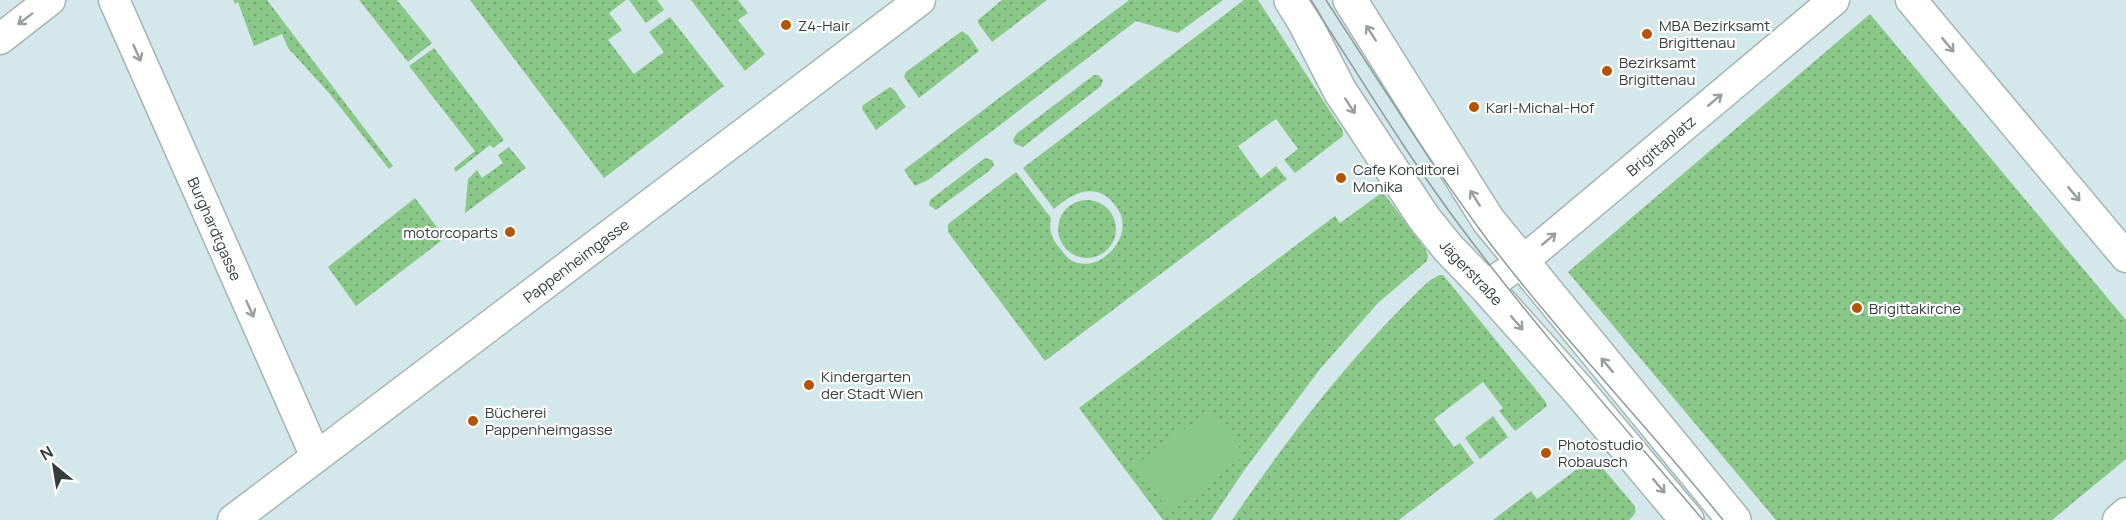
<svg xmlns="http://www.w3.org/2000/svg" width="2126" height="520" font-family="Manrope,sans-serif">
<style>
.grass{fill:url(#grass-dots)}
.pitch{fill:#8ac889}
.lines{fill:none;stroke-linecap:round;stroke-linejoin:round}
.minor-casing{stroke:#a2b5b7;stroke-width:33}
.major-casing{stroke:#a2b5b7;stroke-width:36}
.minor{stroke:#fff;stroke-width:30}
.major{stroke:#fff;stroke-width:33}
.tram{stroke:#8c9a9c;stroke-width:1.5}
.oneway{stroke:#9a9e9e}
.poi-dot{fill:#b35504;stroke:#fff;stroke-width:2}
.labels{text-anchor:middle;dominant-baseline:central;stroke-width:4.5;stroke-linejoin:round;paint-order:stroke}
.poi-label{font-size:15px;fill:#353d3e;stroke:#fff;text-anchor:start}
.street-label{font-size:15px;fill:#353d3e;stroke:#fff}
</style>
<defs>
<pattern id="grass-dots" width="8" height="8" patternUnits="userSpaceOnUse" patternTransform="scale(1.5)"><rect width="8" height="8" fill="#8ac889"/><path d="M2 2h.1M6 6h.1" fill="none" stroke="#72a471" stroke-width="1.8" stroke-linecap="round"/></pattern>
</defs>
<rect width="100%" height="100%" fill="#d4e7ea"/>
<g class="grass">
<polygon points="233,0 267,0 393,166 389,169 329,93 288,48 282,34 254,46 238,2 235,4"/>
<polygon points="359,0 397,0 432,43 408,62"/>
<polygon points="470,0 626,0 609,13 622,30 608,40 634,74 664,52 649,32 670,17 724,86 604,178"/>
<polygon points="629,0 657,0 664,10 646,23"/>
<polygon points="691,0 738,0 748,13 738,20 765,54 745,71"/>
<polygon points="1002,0 1047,0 992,42 978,23 978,20"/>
<polygon points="1129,0 1223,0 1178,33 1136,21 928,180 915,186 904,170"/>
<path d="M1244 0H1258L1343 131V136L1295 173 1284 160 1298 149 1276 119 1238 146 1261 178 1276 166 1287 179 1045 361 948 232V224L1016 172 1051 218C1049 229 1051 238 1059 247 1062 251 1065 255 1068 258 1095 279 1135 239 1119 211 1101 180 1075 190 1054 209L1023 168Z"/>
<polygon points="1870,14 2126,320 2126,459 2052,520 1776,520 1568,272"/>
<polygon points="962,31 969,36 979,51 919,98 904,77 906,72"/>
<polygon points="434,48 504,140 493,148 490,145 456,172 454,168 475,151 409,66"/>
<polygon points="1094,75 1098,75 1103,80 1101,86 1023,147 1015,144 1013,140 1016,134"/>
<polygon points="890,87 895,91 906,107 876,130 862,109 863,105"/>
<polygon points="509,147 526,168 465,213 468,179 477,170 482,178 503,163 498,155"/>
<polygon points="985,158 992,160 994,165 989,171 936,210 929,205 930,200"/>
<polygon points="1380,194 1385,195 1426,250 1428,256 1427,261 1378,303 1320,369 1245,469 1211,520 1163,520 1079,408 1335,216 1340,223"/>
<polygon points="415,198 445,238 356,306 328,267"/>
<circle cx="1087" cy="229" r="29"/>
<path d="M1439 275H1443L1545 401 1547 406 1515 431 1499 411 1503 408 1483 382 1434 419 1454 447 1460 443 1474 463 1399 520H1232C1292 432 1352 354 1429 281Z"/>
<polygon points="1493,416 1508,437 1480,459 1465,438"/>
<path d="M1592 458 1595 459 1634 505C1637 512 1635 515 1629 520H1493L1531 491 1537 499Z"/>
</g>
<polygon class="pitch" points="1211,410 1245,455 1170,512 1134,466"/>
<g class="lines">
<g class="minor-casing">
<g id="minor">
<path id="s1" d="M114 0 316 457"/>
<polyline points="1911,0 2126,257"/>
<polyline points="0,39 50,0"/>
<path id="s2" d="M1486 287 1523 261 1834 0"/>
<path id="s3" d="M233 520 920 0"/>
<polyline points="2118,520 2126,513"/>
</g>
</g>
<g class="major-casing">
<g id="major">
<path id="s4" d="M1291 0 1304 21 1340 91 1424 218 1449 249 1486 287 1578 390 1687 520"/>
<polyline points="1350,0 1488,220 1734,520"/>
</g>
</g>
<use href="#minor" class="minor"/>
<use href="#major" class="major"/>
<g class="tram">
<path d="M1310 0C1360 77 1408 157 1463 230 1538 330 1622 424 1703 520"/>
<path d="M1326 0C1378 80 1429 161 1486 238 1560 336 1646 424 1723 520"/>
</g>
</g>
<defs><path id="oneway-shaft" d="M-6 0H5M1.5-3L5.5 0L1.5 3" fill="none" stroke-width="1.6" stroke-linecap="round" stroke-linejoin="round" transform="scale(1.5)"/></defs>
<g class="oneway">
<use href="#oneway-shaft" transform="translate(25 19) rotate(143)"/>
<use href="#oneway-shaft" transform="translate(1371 33) rotate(-123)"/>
<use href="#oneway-shaft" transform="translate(1948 45) rotate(50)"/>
<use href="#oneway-shaft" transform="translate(137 53) rotate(66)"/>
<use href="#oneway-shaft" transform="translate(1715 100) rotate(-40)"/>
<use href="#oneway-shaft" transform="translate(1350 106) rotate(57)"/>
<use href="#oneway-shaft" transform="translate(2074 194) rotate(50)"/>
<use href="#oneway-shaft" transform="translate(1475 198) rotate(-122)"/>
<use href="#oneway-shaft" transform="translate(1549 239) rotate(-40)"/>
<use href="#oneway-shaft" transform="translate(250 309) rotate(66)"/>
<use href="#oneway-shaft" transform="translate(1517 323) rotate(49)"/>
<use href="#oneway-shaft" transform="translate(1607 365) rotate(-130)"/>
<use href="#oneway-shaft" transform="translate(1659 486) rotate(50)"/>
</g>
<g class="poi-dot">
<circle cx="786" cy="25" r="6"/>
<circle cx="1647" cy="34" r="6"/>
<circle cx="1607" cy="71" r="6"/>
<circle cx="1474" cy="107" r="6"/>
<circle cx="1341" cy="178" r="6"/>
<circle cx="510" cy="232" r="6"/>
<circle cx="1857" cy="308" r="6"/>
<circle cx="809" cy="385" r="6"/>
<circle cx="473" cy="421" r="6"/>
<circle cx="1546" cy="453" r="6"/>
</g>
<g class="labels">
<g class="poi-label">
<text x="798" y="25">Z4-Hair</text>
<text x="1659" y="25">MBA Bezirksamt<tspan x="1659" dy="17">Brigittenau</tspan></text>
<text x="1619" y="62">Bezirksamt<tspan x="1619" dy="17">Brigittenau</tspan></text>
<text x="1486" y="107">Karl-Michal-Hof</text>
<text x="1353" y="169">Cafe Konditorei<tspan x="1353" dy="17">Monika</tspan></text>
<text x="498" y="232" text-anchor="end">motorcoparts</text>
<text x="1869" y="308">Brigittakirche</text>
<text x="821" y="376">Kindergarten<tspan x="821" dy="17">der Stadt Wien</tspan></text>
<text x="485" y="412">Bücherei<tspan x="485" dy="17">Pappenheimgasse</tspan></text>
<text x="1558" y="444">Photostudio<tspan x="1558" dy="17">Robausch</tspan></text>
</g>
<g class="street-label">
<text stroke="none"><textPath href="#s2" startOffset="225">Brigittaplatz</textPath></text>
<text stroke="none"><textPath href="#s1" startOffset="250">Burghardtgasse</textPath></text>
<text stroke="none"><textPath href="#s3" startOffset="430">Pappenheimgasse</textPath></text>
<text stroke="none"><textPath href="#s4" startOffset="328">Jägerstraße</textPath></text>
</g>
</g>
<g transform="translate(54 466) rotate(330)" stroke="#ffffff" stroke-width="4.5" paint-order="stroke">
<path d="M0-4.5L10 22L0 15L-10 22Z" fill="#353d3e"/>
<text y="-9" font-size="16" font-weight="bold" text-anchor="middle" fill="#353d3e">N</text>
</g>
</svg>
